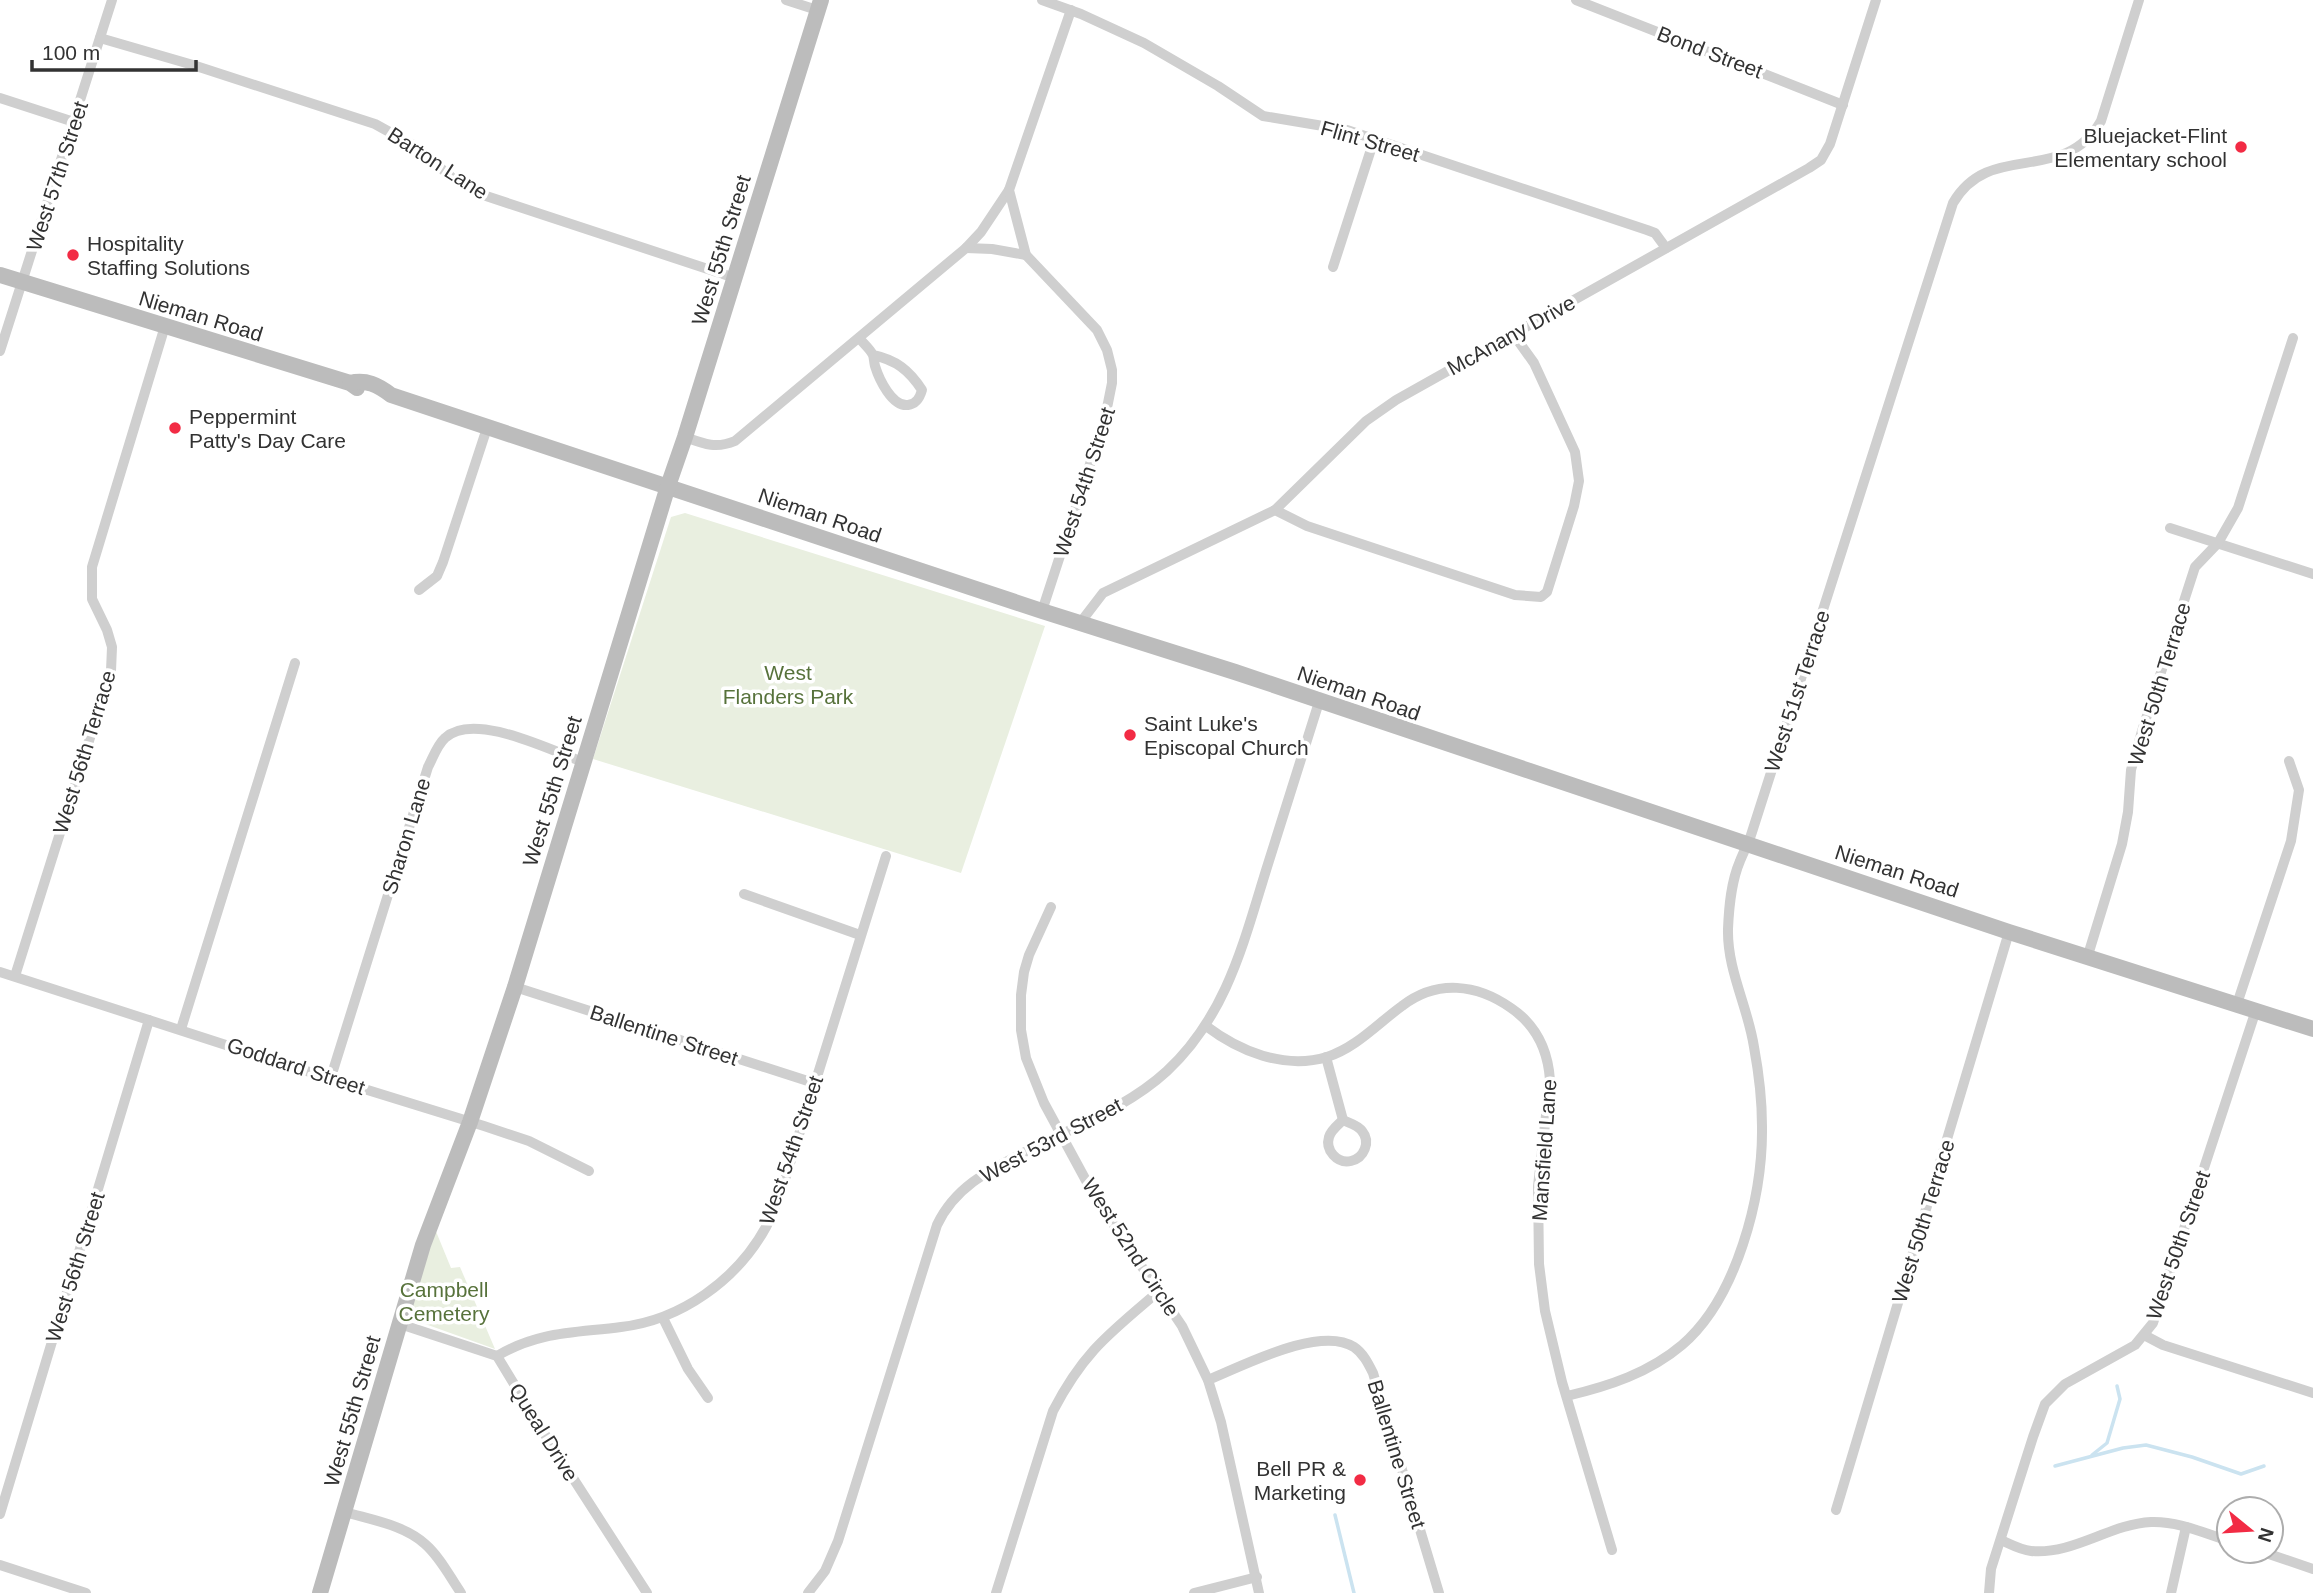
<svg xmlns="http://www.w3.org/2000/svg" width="2313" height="1593" font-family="Arial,sans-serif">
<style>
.green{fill:#e9efe0}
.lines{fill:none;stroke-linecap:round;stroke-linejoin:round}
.stream{stroke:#cbe3f0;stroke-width:3.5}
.street{stroke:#cfcfcf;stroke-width:10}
.secondary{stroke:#bcbcbc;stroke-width:16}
.poi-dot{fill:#f22b44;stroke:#fff;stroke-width:2.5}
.labels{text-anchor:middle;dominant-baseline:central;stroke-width:7;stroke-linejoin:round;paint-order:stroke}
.street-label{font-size:21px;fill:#323232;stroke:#fff}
.poi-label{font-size:21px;fill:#323232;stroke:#fff;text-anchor:start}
.park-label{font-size:21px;fill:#57723b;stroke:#fff}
</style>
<rect width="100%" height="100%" fill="#fff"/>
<g class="green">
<polygon points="685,513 1045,626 961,873 593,759 671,517"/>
<polygon points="435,1229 451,1268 460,1267 495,1349 414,1320 410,1312"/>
</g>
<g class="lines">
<g class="stream">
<polyline points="2092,1455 2107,1443 2120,1399 2117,1386"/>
<polyline points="2055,1466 2123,1448 2146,1445 2192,1457 2241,1474 2264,1466"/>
<polyline points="1335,1515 1354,1593"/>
</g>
<g class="street">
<polyline points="786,0 817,10"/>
<polyline points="1042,0 1081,14 1144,43 1218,86 1263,116 1347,130 1647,230 1655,233 1666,248"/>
<polyline points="1576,0 1843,105"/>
<polyline points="100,38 193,65 375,124 413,145 455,180 477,193 735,278"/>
<polyline points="0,98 74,122"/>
<polyline points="966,248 992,249 1026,255"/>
<polyline points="1333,267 1374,140"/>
<path d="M859 338C863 343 870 349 873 355 874 358 874 362 875 366 879 379 892 407 908 405 917 404 920 397 922 390 909 370 896 360 873 355"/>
<polyline points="0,351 112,0"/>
<path d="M685 437C704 444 716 449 735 441L966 248 981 232 1009 190"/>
<polyline points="1275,510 1307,526 1515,595 1541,597 1547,592 1574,506 1579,481 1575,452 1534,363 1514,335"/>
<polyline points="2170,528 2313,574"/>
<polyline points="419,590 437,576 443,562 487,428"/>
<polyline points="1042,611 1105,418 1112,383 1112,370 1107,350 1097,330 1026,255 1009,190 1071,10"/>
<polyline points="1080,623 1103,593 1275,510 1366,421 1396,400 1809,168 1821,160 1830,144 1876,0"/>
<polyline points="744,894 860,935"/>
<polyline points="1051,907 1029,955 1024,972 1021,995 1021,1030 1026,1058 1044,1103 1096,1199 1182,1326 1208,1380 1221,1422 1259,1593"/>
<polyline points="2088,955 2122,844 2128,812 2131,770 2142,731 2195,567 2218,543 2238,508 2293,338"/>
<polyline points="0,972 319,1075 484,1126 529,1141 589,1171"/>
<polyline points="15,976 111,671 112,647 107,630 92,599 92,567 165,326"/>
<polyline points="515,987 814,1083"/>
<polyline points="2237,1004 2291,841 2299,790 2289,761"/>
<path d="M1206 1026C1239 1051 1284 1070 1327 1057 1357 1047 1377 1024 1402 1006 1437 979 1477 984 1511 1008 1536 1025 1548 1051 1550 1080L1538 1186 1539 1264 1545 1311 1562 1382 1612 1550"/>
<polyline points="181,1029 295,663"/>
<polyline points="1326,1057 1343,1120"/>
<path d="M331 1077 428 767C433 758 437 745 445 738 473 711 550 750 583 762"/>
<path d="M1343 1120C1349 1123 1358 1125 1362 1131 1371 1142 1364 1158 1351 1161 1337 1164 1325 1150 1329 1137 1331 1130 1338 1125 1343 1120Z"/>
<polyline points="663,1318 688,1369 708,1398"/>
<polyline points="400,1324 497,1356 542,1430 647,1593"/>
<polyline points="2144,1335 2163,1345 2313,1393"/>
<path d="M497 1356C539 1331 576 1333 621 1327 681 1320 737 1280 766 1227 772 1216 776 1204 781 1192L886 856"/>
<path d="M1208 1380C1243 1366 1320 1325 1354 1347 1363 1353 1368 1363 1373 1373L1439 1593"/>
<path d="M1567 1396C1609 1386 1649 1373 1682 1345 1737 1298 1763 1196 1762 1126 1762 1100 1759 1074 1754 1047 1748 1007 1727 970 1728 929 1729 906 1731 882 1740 861 1744 851 1749 842 1752 832L1953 203C1990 139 2063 187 2101 121L2139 0"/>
<polyline points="1836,1510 2009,932"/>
<path d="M345 1512C372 1520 404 1525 425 1544 440 1557 450 1577 461 1593"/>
<polyline points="0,1514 149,1020"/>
<path d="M2001 1540C2010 1544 2021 1550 2031 1551 2073 1555 2110 1524 2151 1522 2178 1521 2204 1533 2229 1541"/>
<polyline points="2260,1551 2313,1569"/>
<polyline points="0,1565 86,1593"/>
<path d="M808 1593 825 1571 838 1541 937 1225C956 1185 992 1169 1029 1150 1076 1126 1128 1107 1167 1071 1228 1014 1244 940 1268 864 1285 810 1302 756 1319 702"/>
<path d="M996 1593 1053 1411C1084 1351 1110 1333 1159 1291"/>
<polyline points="1194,1593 1257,1577"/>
<polyline points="1989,1593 1991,1569 2033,1437 2045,1404 2065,1384 2135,1345 2153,1323 2256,1010"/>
<polyline points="2171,1593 2186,1527"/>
</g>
<g class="secondary">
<polyline points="0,275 350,383 357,388"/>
<path d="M350 383C366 379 378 385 391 395L1042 611 1235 672 2009 932 2313 1029"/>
<polyline points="320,1593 423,1245 470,1122 515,987 668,486 685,437 821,0"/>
</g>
</g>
<g class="poi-dot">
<circle cx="2241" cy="147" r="7"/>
<circle cx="73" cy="255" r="7"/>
<circle cx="175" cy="428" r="7"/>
<circle cx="1130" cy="735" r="7"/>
<circle cx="1360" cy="1480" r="7"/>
</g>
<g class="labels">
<g class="street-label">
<text transform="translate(1710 52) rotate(21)">Bond Street</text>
<text transform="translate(1370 141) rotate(16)">Flint Street</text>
<text transform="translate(438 163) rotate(33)">Barton Lane</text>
<text transform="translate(57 176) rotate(-72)">West 57th Street</text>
<text transform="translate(721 250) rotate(-73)">West 55th Street</text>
<text transform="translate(201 316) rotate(17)">Nieman Road</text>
<text transform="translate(1511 335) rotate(-29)">McAnany Drive</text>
<text transform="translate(1084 482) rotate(-72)">West 54th Street</text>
<text transform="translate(820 515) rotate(19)">Nieman Road</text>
<text transform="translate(2159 684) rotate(-73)">West 50th Terrace</text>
<text transform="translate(1797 691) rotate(-72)">West 51st Terrace</text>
<text transform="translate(1359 693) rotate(19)">Nieman Road</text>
<text transform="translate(84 752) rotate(-73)">West 56th Terrace</text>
<text transform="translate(552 791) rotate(-73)">West 55th Street</text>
<text transform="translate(406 836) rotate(-73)">Sharon Lane</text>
<text transform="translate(1897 871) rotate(18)">Nieman Road</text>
<text transform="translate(664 1035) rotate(18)">Ballentine Street</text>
<text transform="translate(296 1066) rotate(18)">Goddard Street</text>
<text transform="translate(1051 1140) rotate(-28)">West 53rd Street</text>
<text transform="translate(791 1150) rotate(-71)">West 54th Street</text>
<text transform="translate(1544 1150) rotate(-86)">Mansfield Lane</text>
<text transform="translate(1923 1221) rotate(-73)">West 50th Terrace</text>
<text transform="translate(2178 1245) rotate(-71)">West 50th Street</text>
<text transform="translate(1131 1247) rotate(57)">West 52nd Circle</text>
<text transform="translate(75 1267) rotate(-73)">West 56th Street</text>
<text transform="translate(352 1411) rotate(-74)">West 55th Street</text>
<text transform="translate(544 1432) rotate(58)">Queal Drive</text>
<text transform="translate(1397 1454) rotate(73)">Ballentine Street</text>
</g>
<g class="poi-label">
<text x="2227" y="135" text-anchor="end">Bluejacket-Flint<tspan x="2227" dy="24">Elementary school</tspan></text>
<text x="87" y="243">Hospitality<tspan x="87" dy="24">Staffing Solutions</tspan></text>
<text x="189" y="416">Peppermint<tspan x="189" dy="24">Patty's Day Care</tspan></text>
<text x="1144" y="723">Saint Luke's<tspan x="1144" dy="24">Episcopal Church</tspan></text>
<text x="1346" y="1468" text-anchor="end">Bell PR &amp;<tspan x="1346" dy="24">Marketing</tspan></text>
</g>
<g class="park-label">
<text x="788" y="672">West<tspan x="788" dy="24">Flanders Park</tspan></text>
<text x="444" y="1289">Campbell<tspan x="444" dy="24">Cemetery</tspan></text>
</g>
</g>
<g transform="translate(2250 1530) rotate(108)"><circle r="33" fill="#ffffff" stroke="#adadad" stroke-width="2"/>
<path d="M0-5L12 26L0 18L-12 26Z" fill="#f22b44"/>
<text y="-10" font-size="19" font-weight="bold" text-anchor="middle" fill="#323232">N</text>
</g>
<path d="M32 60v10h164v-10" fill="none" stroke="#323232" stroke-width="3.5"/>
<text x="42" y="60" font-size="21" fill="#323232" stroke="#ffffff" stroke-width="5" paint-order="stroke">100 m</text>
</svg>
